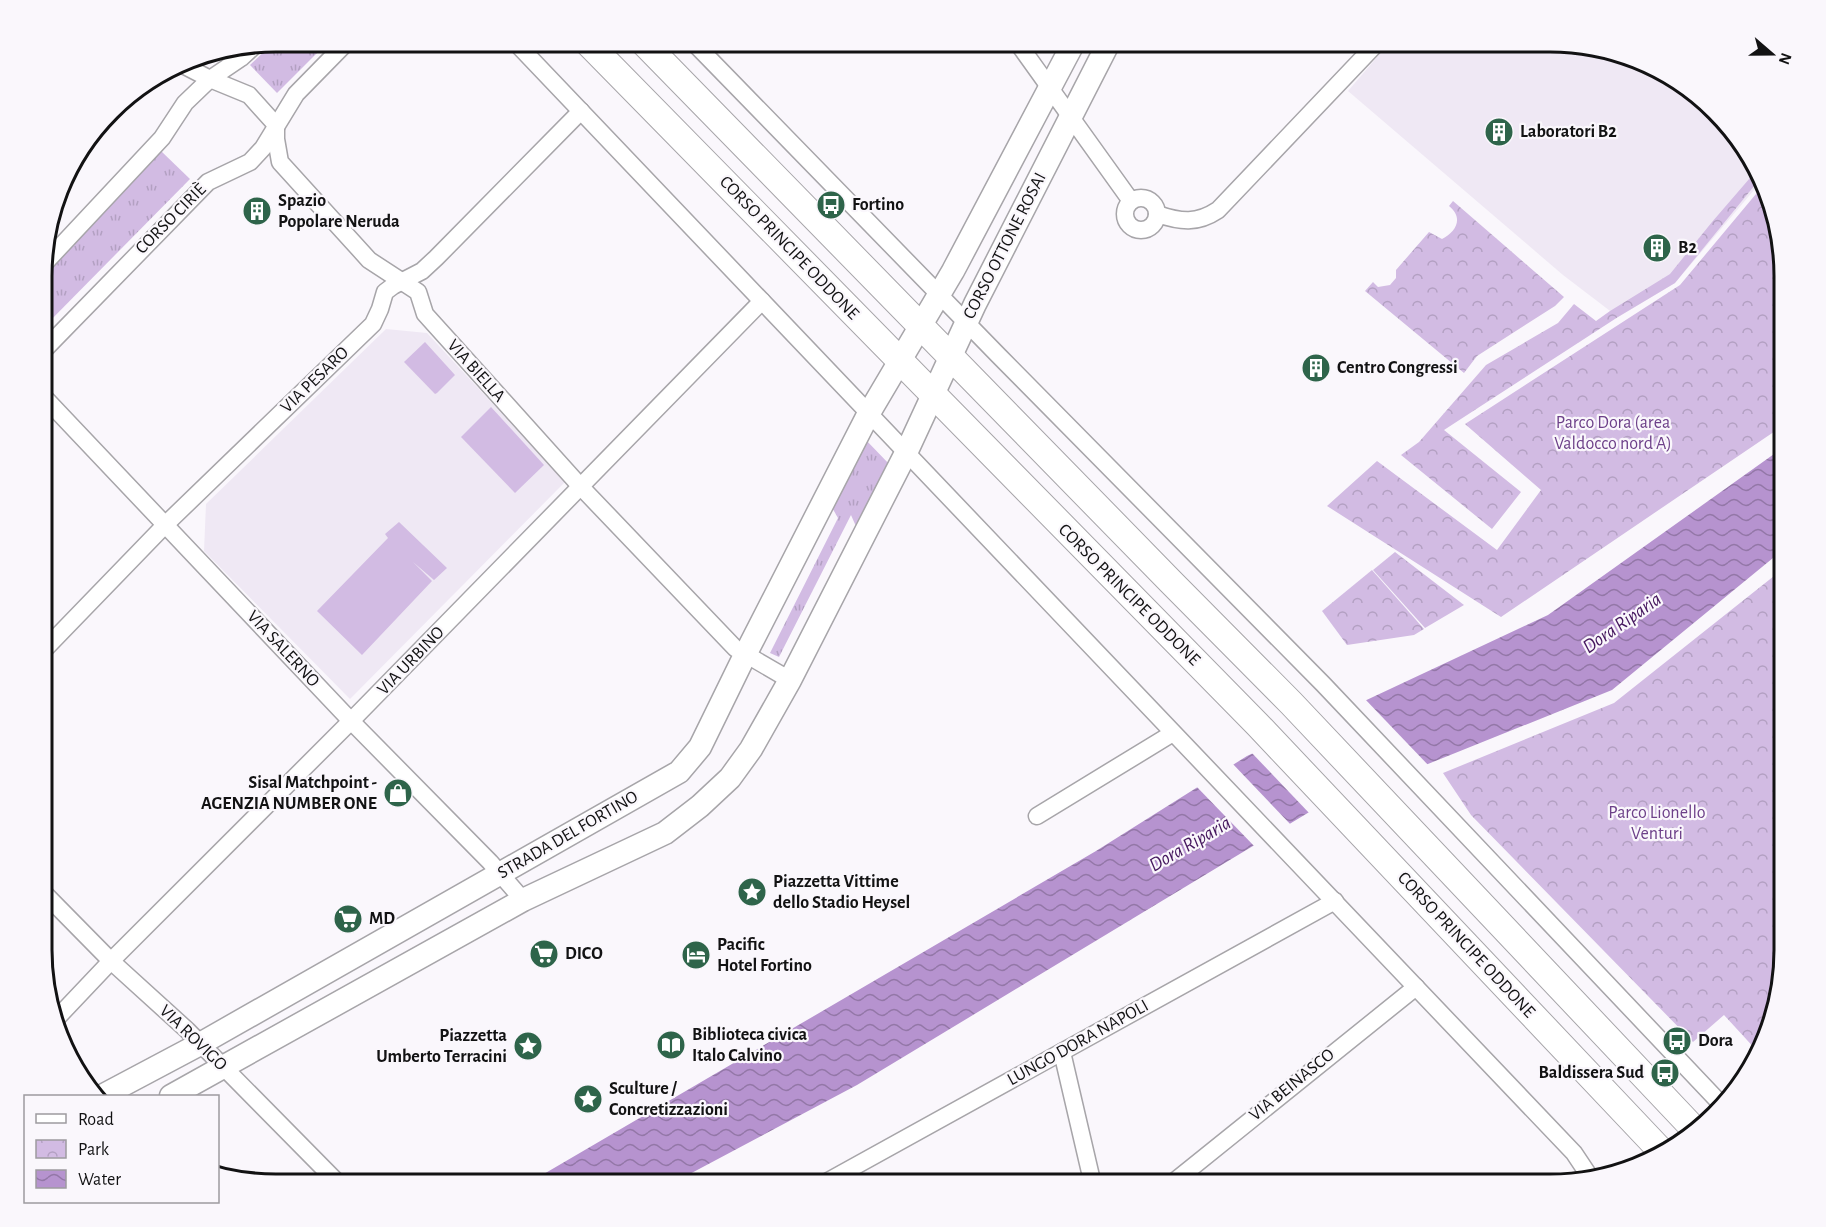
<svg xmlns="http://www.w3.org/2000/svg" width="1826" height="1227" font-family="'Alegreya Sans',sans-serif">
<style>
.built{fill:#efe8f4}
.grass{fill:url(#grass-tufts)}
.park{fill:url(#park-crowns)}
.pitch{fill:#d2bbe3}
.water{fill:url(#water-waves)}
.pier{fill:#faf7fc}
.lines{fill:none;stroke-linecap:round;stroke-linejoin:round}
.street-casing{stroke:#a7a5a9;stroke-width:19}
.secondary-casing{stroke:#a7a5a9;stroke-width:25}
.primary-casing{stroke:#a7a5a9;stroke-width:28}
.street{stroke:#fff;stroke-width:16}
.secondary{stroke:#fff;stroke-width:22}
.primary{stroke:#fff;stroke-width:26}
.labels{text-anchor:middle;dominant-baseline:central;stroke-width:4.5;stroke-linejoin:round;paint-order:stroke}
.poi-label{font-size:18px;font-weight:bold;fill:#121213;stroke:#faf7fc;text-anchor:start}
.street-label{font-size:18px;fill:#121213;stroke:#faf7fc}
.park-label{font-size:18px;fill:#6d4089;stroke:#faf7fc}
.water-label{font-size:20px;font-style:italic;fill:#45175e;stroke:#faf7fc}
.rim{fill:none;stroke:#121213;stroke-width:3}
</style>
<defs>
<pattern id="grass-tufts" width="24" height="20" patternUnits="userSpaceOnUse" patternTransform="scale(1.5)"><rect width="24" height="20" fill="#d2bbe3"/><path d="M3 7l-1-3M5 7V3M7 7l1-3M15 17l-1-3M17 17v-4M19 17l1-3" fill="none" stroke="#b3a0c2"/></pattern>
<pattern id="park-crowns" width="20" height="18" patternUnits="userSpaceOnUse" patternTransform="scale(1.5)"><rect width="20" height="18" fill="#d2bbe3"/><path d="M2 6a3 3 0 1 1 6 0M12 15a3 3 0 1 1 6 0" fill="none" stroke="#b3a0c2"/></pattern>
<pattern id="water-waves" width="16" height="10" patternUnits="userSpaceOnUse" patternTransform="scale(1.5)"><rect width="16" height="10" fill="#b693cf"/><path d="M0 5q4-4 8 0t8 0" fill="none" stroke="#9377a7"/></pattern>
</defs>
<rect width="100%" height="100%" fill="#faf7fc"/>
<g class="built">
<polygon points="1390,42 1549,42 1624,54 1680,82 1753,160 1760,183 1675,283 1618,317 1563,275 1348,91"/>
<polygon points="386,329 427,333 565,482 350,699 204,551 206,504"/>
</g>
<g class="grass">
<polygon points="277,42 328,42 277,93 250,65 273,43"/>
<polygon points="161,151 190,179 44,327 44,269"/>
<polygon points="864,438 891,466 858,531 851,515 779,657 770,653 838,518 830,504"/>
</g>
<g class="park">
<polygon points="1756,171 1759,180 1675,283 1618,317 1444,430 1521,492 1492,529 1401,455 1419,442 1486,365 1558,323 1574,304 1596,321 1610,311 1670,274 1712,222"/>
<polygon points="1761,188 1784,262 1784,425 1501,617 1327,506 1377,461 1497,550 1541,490 1465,424 1680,285"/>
<path d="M1453 201 1564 297 1555 306 1477 356 1464 373 1365 291 1373 282 1378 287 1390 285 1396 278V270L1429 232 1442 239C1456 232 1464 218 1449 206Z"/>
<polygon points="1395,552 1464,605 1425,628 1373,570"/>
<polygon points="1784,568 1784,965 1772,1025 1758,1052 1724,1015 1693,1042 1471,815 1443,773 1614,703"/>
<polygon points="1372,570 1424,629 1414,635 1347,645 1322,611"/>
</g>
<g class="pitch">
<polygon points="425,342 455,375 437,393 435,394 404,362"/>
<polygon points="491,407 544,465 515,493 461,437"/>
<polygon points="399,522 447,568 434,580 413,562 432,581 362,655 317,611 388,538 385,534"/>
</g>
<polygon class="water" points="1784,447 1784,549 1612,690 1311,811 857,1085 669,1185 525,1185 1096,851 1247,756 1548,615"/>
<g class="pier">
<polygon points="1364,698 1430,767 1311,815 1250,751"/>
<polygon points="1231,762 1292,826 1256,848 1195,785"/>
</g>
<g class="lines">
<g class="street-casing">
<g id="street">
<polyline points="515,42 1574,1153 1590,1177"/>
<polyline points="693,42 999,356 1323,684 1720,1103"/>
<polyline points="1017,42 1131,201"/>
<polyline points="181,64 210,79 249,95 276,125 276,139 280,162 369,260 418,292 425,314 581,487 735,648 790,680"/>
<circle cx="1141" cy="214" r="16"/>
<path d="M1157 214C1181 222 1197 224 1218 210L1378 42"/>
<polyline points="44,264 162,138 185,103 210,79 241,58 253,47"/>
<polyline points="44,350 208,182 250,162 263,148 296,94 347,42"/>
<polyline points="44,397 351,721 490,862 523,900"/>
<polyline points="44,650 165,525 373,324 380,309 385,292 393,286 422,271 436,258 581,111"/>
<polyline points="1037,816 1173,733"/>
<polyline points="44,893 111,961 187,1030 340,1185"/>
<polyline points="57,1018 111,961 351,721 762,301"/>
<polyline points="1062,1052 1093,1185"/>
<polyline points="821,1185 1335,901"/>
<polyline points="1170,1185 1416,987"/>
</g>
</g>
<g class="secondary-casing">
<g id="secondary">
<polyline points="102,1096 200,1044 679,772 700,747 745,655 869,413 953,271 1074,42"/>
<polyline points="171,1096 523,900 665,833 700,806 730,778 751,749 790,680 906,453 975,304 1109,42"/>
</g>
</g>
<g class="primary-casing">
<g id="primary">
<polyline points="587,42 1257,724 1664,1154"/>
<polyline points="643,42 1171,582 1291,703 1693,1128"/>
</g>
</g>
<use href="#street" class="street"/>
<use href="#secondary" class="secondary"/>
<use href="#primary" class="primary"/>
</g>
<defs>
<g id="building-disc" transform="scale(1.5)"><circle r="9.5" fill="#2e644a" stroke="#faf7fc"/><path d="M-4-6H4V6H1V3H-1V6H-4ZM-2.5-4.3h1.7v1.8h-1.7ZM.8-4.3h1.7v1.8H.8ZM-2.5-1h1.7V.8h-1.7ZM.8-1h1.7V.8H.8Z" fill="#fff"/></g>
<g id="bus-disc" transform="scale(1.5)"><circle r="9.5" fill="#2e644a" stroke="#faf7fc"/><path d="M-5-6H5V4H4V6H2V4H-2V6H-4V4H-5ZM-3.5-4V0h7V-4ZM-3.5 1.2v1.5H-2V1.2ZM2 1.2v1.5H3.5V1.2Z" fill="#fff"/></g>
<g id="shop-disc" transform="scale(1.5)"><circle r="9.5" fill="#2e644a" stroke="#faf7fc"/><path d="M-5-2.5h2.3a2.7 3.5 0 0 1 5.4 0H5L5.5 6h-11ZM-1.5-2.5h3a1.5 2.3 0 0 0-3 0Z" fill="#fff"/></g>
<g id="sight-disc" transform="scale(1.5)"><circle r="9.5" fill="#2e644a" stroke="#faf7fc"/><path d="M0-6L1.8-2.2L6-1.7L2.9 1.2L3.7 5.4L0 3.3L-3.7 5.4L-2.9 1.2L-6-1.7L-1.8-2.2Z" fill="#fff"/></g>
<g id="supermarket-disc" transform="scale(1.5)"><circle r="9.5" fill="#2e644a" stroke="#faf7fc"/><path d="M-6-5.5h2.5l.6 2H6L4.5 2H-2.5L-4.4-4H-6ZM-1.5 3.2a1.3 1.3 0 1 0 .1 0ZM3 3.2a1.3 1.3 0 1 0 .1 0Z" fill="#fff"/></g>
<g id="hotel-disc" transform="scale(1.5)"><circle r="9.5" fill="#2e644a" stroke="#faf7fc"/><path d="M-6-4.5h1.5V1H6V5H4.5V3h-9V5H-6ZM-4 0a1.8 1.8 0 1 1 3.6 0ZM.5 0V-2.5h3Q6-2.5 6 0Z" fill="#fff"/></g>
<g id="library-disc" transform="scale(1.5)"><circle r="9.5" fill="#2e644a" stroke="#faf7fc"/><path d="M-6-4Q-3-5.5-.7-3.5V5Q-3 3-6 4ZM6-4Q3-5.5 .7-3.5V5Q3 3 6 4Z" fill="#fff"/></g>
</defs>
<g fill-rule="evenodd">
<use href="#building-disc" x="1499" y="132"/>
<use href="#bus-disc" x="831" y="205"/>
<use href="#building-disc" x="257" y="211"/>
<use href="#building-disc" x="1657" y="248"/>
<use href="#building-disc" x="1316" y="368"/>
<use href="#shop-disc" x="398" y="793"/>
<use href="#sight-disc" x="752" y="892"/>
<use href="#supermarket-disc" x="348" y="919"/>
<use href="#supermarket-disc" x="544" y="954"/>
<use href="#hotel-disc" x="696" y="955"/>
<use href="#bus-disc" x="1677" y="1041"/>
<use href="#library-disc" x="671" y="1045"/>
<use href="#sight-disc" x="528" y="1046"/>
<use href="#bus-disc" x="1665" y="1073"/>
<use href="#sight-disc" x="588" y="1099"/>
</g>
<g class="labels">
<g class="poi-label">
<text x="1520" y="132">Laboratori B2</text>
<text x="278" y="201">Spazio<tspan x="278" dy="21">Popolare Neruda</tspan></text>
<text x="852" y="205">Fortino</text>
<text x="1678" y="248">B2</text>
<text x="1337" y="368">Centro Congressi</text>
<text x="377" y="783" text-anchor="end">Sisal Matchpoint -<tspan x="377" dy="21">AGENZIA NUMBER ONE</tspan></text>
<text x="773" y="882">Piazzetta Vittime<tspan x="773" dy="21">dello Stadio Heysel</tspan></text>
<text x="369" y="919">MD</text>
<text x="717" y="945">Pacific<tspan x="717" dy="21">Hotel Fortino</tspan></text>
<text x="565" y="954">DICO</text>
<text x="692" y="1035">Biblioteca civica<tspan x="692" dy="21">Italo Calvino</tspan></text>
<text x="507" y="1036" text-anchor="end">Piazzetta<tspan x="507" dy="21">Umberto Terracini</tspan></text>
<text x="1698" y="1041">Dora</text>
<text x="1644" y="1073" text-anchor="end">Baldissera Sud</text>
<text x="609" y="1089">Sculture /<tspan x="609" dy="21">Concretizzazioni</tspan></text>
</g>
<g class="street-label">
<text transform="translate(171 219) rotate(-45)">CORSO CIRIÈ</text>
<text transform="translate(1005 246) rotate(-63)">CORSO OTTONE ROSAI</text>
<text transform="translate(789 248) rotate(46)">CORSO PRINCIPE ODDONE</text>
<text transform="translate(476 371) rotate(48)">VIA BIELLA</text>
<text transform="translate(315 380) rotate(-44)">VIA PESARO</text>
<text transform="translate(1129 595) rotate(45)">CORSO PRINCIPE ODDONE</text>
<text transform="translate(283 649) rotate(47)">VIA SALERNO</text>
<text transform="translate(411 661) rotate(-46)">VIA URBINO</text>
<text transform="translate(568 835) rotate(-30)">STRADA DEL FORTINO</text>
<text transform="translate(1466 945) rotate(47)">CORSO PRINCIPE ODDONE</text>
<text transform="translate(193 1038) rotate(44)">VIA ROVIGO</text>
<text transform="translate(1078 1043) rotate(-29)">LUNGO DORA NAPOLI</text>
<text transform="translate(1292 1085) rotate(-39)">VIA BEINASCO</text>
</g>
<g class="park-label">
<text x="1613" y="423">Parco Dora (area<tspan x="1613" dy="21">Valdocco nord A)</tspan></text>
<text x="1657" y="813">Parco Lionello<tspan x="1657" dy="21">Venturi</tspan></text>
</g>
<g class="water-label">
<text transform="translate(1622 623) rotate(-35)">Dora Riparia</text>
<text transform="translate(1190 844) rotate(-30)">Dora Riparia</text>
</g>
</g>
<path d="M0 0H1826V1227H0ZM276 52H1550A224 224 0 0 1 1774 276V950A224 224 0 0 1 1550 1174H276A224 224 0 0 1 52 950V276A224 224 0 0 1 276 52Z" fill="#faf7fc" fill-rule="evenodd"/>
<path class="rim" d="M276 52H1550A224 224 0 0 1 1774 276V950A224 224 0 0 1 1550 1174H276A224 224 0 0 1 52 950V276A224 224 0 0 1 276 52Z"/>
<rect x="24" y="1095" width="195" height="108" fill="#faf7fc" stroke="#9d9b9f" stroke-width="1.5"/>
<rect x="36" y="1114" width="30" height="9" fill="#ffffff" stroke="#9d9b9f" stroke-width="1.5"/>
<text x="78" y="1125" font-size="18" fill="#121213">Road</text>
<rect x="36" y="1140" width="30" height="18" fill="url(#park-crowns)" stroke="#9d9b9f" stroke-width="1.5"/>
<text x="78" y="1155" font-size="18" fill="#121213">Park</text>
<rect x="36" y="1170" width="30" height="18" fill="url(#water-waves)" stroke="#9d9b9f" stroke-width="1.5"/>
<text x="78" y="1185" font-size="18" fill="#121213">Water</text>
<g transform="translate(1772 54) rotate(110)" stroke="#faf7fc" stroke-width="4.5" paint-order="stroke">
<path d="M0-4.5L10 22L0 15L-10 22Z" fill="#121213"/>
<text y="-9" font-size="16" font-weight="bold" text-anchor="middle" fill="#121213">N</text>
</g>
</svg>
